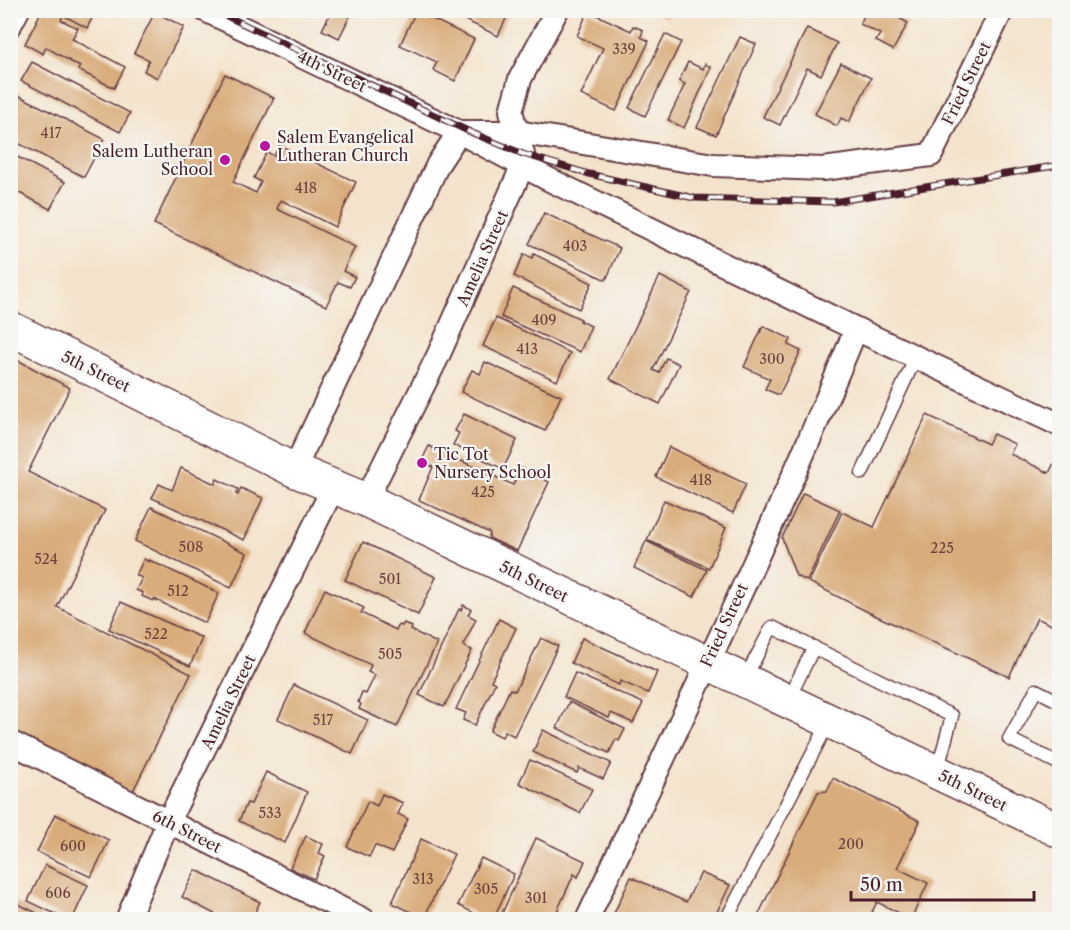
<svg xmlns="http://www.w3.org/2000/svg" width="1070" height="930" font-family="'Libre Caslon Text',serif">
<style>
.building{fill:#d9ac7b}
.lines{fill:none;stroke-linecap:round;stroke-linejoin:round}
.service-casing{stroke:#643c43;stroke-width:15}
.minor-casing{stroke:#643c43;stroke-width:26}
.secondary-casing{stroke:#643c43;stroke-width:36}
.service{stroke:#fff;stroke-width:12}
.minor{stroke:#fff;stroke-width:22}
.secondary{stroke:#fff;stroke-width:33}
.rail-casing{stroke:#4a1f2b;stroke-width:7}
.rail{stroke:#f6f6f2;stroke-width:4.5;stroke-dasharray:14;stroke-linecap:butt}
.poi-dot{fill:#b5179e;stroke:#f6f6f2;stroke-width:2}
.labels{text-anchor:middle;dominant-baseline:central;stroke-width:4.5;stroke-linejoin:round;paint-order:stroke}
.number-label{font-size:14px;fill:#6e423f}
.street-label{font-size:16px;fill:#4a1f2b;stroke:#f6f6f2}
.poi-label{font-size:16px;fill:#4a1f2b;stroke:#f6f6f2;text-anchor:start}
</style>
<rect width="100%" height="100%" fill="#f6f6f2"/>
<filter id="ink" filterUnits="userSpaceOnUse"><feTurbulence type="fractalNoise" baseFrequency=".0167" numOctaves="2"/><feDisplacementMap in="SourceGraphic" scale="12" xChannelSelector="R" yChannelSelector="G"/><feConvolveMatrix kernelMatrix="1 2 1 2 8 2 1 2 1" color-interpolation-filters="sRGB"/></filter>
<filter id="wash" filterUnits="userSpaceOnUse"><feTurbulence type="fractalNoise" baseFrequency=".008" numOctaves="4" result="noise"/><feDisplacementMap in="SourceGraphic" scale="24" xChannelSelector="R" yChannelSelector="G"/><feGaussianBlur stdDeviation="1.35" result="paint"/><feColorMatrix in="noise" values="0 0 0 0 0 0 0 0 0 0 0 0 0 0 0 0 0 1.4 0 .05"/><feComposite in="paint" operator="in"/></filter>
<g filter="url(#wash)">
<rect width="100%" height="100%" fill="#f4e3cc"/>
<g id="blocks">
<g class="building">
<polygon points="42,10 96,10 87,28 63,15 61,20 78,28 72,39 125,67 114,88 78,70 80,67 46,47 43,54 25,44"/>
<polygon points="332,10 353,10 339,38 322,30"/>
<polygon points="444,10 510,10 498,36"/>
<polygon points="652,10 670,10 667,18"/>
<polygon points="867,10 885,10 908,23 893,50 876,41 880,34 860,24"/>
<polygon points="416,11 474,39 455,81 433,70 437,62 400,45"/>
<polygon points="588,11 631,31 633,26 643,30 641,37 649,41 616,111 581,95 603,48 577,36"/>
<polygon points="155,12 184,27 157,78 144,71 149,60 134,53"/>
<polygon points="807,28 837,43 821,75 807,68 780,125 763,117"/>
<polygon points="665,34 681,42 645,116 629,108"/>
<polygon points="740,37 756,44 716,135 697,127"/>
<polygon points="32,62 130,113 120,132 21,81"/>
<polygon points="688,62 703,69 705,64 711,67 684,128 668,120 685,84 679,81"/>
<polygon points="841,63 871,78 849,122 841,118 837,126 815,114"/>
<polygon points="225,74 274,98 233,182 256,193 261,182 254,178 267,152 274,156 279,145 356,182 335,227 281,200 277,209 355,247 343,271 355,277 350,287 338,282 326,306 154,224"/>
<polygon points="10,91 104,139 84,177 10,139"/>
<polygon points="10,153 65,182 50,209 10,188"/>
<polygon points="544,213 620,248 606,280 529,244"/>
<polygon points="524,254 532,258 534,254 592,283 579,309 514,276"/>
<polygon points="660,276 691,292 653,370 659,373 666,358 679,364 660,404 610,379"/>
<polygon points="513,288 581,319 580,321 591,326 580,352 501,317"/>
<polygon points="496,318 570,353 557,381 483,346"/>
<polygon points="763,326 791,339 788,345 801,351 779,395 765,389 770,379 744,367"/>
<polygon points="10,356 70,388 28,472 105,510 57,607 191,674 132,793 10,733"/>
<polygon points="485,362 561,396 545,431 461,392 472,370 480,374"/>
<polygon points="464,414 517,440 503,469 453,445 459,433 455,431"/>
<polygon points="927,415 988,444 993,434 1015,444 1010,454 1049,473 1054,463 1060,465 1060,570 1053,584 1060,588 1060,629 1037,618 1009,677 870,613 809,582 842,512 874,527"/>
<polygon points="429,446 513,485 521,468 549,482 517,551 489,538 490,533 419,500 433,467 421,462"/>
<polygon points="669,447 746,484 733,513 656,477"/>
<polygon points="181,468 215,484 217,479 238,489 236,494 238,495 241,488 263,498 244,540 152,498 159,484 172,490"/>
<polygon points="803,493 840,510 807,581 796,576 782,538"/>
<polygon points="664,500 726,528 709,568 647,540"/>
<polygon points="151,507 247,553 231,588 135,541"/>
<polygon points="646,541 707,570 694,597 634,568"/>
<polygon points="363,542 436,577 418,615 345,580"/>
<polygon points="144,559 149,562 149,560 219,593 205,623 154,599 153,601 142,596 143,593 136,590 142,578 136,575"/>
<polygon points="325,589 364,608 361,613 396,630 399,625 402,626 404,623 412,627 411,630 437,643 397,727 359,709 361,704 358,702 362,692 366,694 375,675 368,672 371,665 305,633"/>
<polygon points="121,602 202,638 190,666 109,629"/>
<polygon points="463,605 471,609 468,615 476,619 463,646 472,650 444,707 419,695 459,609 461,610"/>
<polygon points="499,619 516,628 491,681 495,683 475,725 463,720 466,713 456,709"/>
<polygon points="541,638 558,646 514,736 505,731 502,737 490,731 510,689 515,691"/>
<polygon points="582,638 657,672 648,693 620,681 619,685 571,663"/>
<polygon points="575,673 643,703 633,723 611,713 609,718 564,697"/>
<polygon points="294,685 368,720 352,754 278,719"/>
<polygon points="569,702 625,729 619,741 616,739 609,753 557,728"/>
<polygon points="543,730 611,763 603,779 579,768 577,773 533,752"/>
<polygon points="530,760 592,789 580,813 519,783"/>
<polygon points="266,772 307,792 285,843 239,821 247,803 251,804"/>
<polygon points="833,778 920,821 897,868 928,883 911,919 877,902 868,920 756,920 818,792 827,791"/>
<polygon points="382,794 403,803 398,814 408,819 392,853 375,845 369,857 347,847 368,801 377,806"/>
<polygon points="55,814 109,840 91,877 37,852"/>
<polygon points="306,836 323,844 319,853 325,856 314,879 290,868"/>
<polygon points="536,838 585,861 578,877 574,874 553,920 499,920"/>
<polygon points="421,839 454,854 424,918 392,903"/>
<polygon points="481,858 514,874 493,920 471,920 474,913 458,905"/>
<polygon points="45,865 88,885 72,920 68,920 28,901"/>
<polygon points="196,870 260,902 251,920 226,920 182,897"/>
<polygon points="701,873 730,885 713,920 611,920 631,877 686,902"/>
<polygon points="10,900 51,920 10,920"/>
</g>
</g>
</g>
<g filter="url(#ink)">
<use href="#blocks" fill-opacity="0" stroke="#643c43" stroke-width="1.5"/>
<g class="lines">
<g class="service-casing">
<g id="service">
<polyline points="862,473 916,357"/>
<polyline points="744,680 772,627 952,716 937,772"/>
<polyline points="788,700 814,647"/>
<polyline points="1060,702 1036,690 1009,739 1060,764"/>
<polyline points="726,920 829,722"/>
</g>
</g>
<g class="minor-casing">
<g id="minor">
<polyline points="205,10 459,132 546,178 856,329 1060,425"/>
<polyline points="10,25 18,10"/>
<polyline points="463,132 518,132 713,165 823,169 931,155 1002,10"/>
<polyline points="294,470 438,164 459,132"/>
<polyline points="366,500 438,356 523,165 523,154 511,111 520,79 557,10"/>
<polyline points="10,742 364,920"/>
<polyline points="127,920 168,822 334,486"/>
<path d="M587 920C679 724 774 529 856 329"/>
</g>
</g>
<g class="secondary-casing">
<polyline id="secondary" points="10,328 294,470 366,500 1060,831"/>
</g>
<use href="#service" class="service"/>
<use href="#minor" class="minor"/>
<use href="#secondary" class="secondary"/>
<g class="rail-casing">
<polyline id="rail" points="214,10 470,132 523,154 589,174 694,198 833,202 1060,165"/>
</g>
<use href="#rail" class="rail"/>
</g>
</g>
<g class="poi-dot">
<circle cx="265" cy="146" r="6"/>
<circle cx="225" cy="160" r="6"/>
<circle cx="422" cy="463" r="6"/>
</g>
<g class="labels">
<g class="number-label">
<text x="624" y="49">339</text>
<text x="51" y="133">417</text>
<text x="306" y="188">418</text>
<text x="575" y="246">403</text>
<text x="544" y="320">409</text>
<text x="527" y="349">413</text>
<text x="772" y="359">300</text>
<text x="701" y="480">418</text>
<text x="483" y="492">425</text>
<text x="191" y="547">508</text>
<text x="942" y="548">225</text>
<text x="46" y="559">524</text>
<text x="390" y="579">501</text>
<text x="178" y="591">512</text>
<text x="156" y="634">522</text>
<text x="390" y="654">505</text>
<text x="323" y="720">517</text>
<text x="270" y="813">533</text>
<text x="851" y="844">200</text>
<text x="73" y="846">600</text>
<text x="423" y="879">313</text>
<text x="486" y="889">305</text>
<text x="58" y="893">606</text>
<text x="536" y="898">301</text>
</g>
<g class="street-label">
<text transform="translate(332 71) rotate(26)">4th Street</text>
<text transform="translate(966 83) rotate(-64)">Fried Street</text>
<text transform="translate(482 258) rotate(-66)">Amelia Street</text>
<text transform="translate(96 371) rotate(26)">5th Street</text>
<text transform="translate(534 581) rotate(26)">5th Street</text>
<text transform="translate(724 625) rotate(-65)">Fried Street</text>
<text transform="translate(228 702) rotate(-64)">Amelia Street</text>
<text transform="translate(973 790) rotate(26)">5th Street</text>
<text transform="translate(187 831) rotate(27)">6th Street</text>
</g>
<g class="poi-label">
<text x="277" y="137">Salem Evangelical<tspan x="277" dy="18">Lutheran Church</tspan></text>
<text x="213" y="151" text-anchor="end">Salem Lutheran<tspan x="213" dy="18">School</tspan></text>
<text x="434" y="454">Tic Tot<tspan x="434" dy="18">Nursery School</tspan></text>
</g>
</g>
<rect width="1070" height="930" fill="none" stroke="#f6f6f2" stroke-width="36"/>
<path d="M851 891v9h183v-9" fill="none" stroke="#4a1f2b" stroke-width="3"/>
<text x="860" y="891" font-size="18" fill="#4a1f2b" stroke="#f6f6f2" stroke-width="4.5" paint-order="stroke">50 m</text>
</svg>
